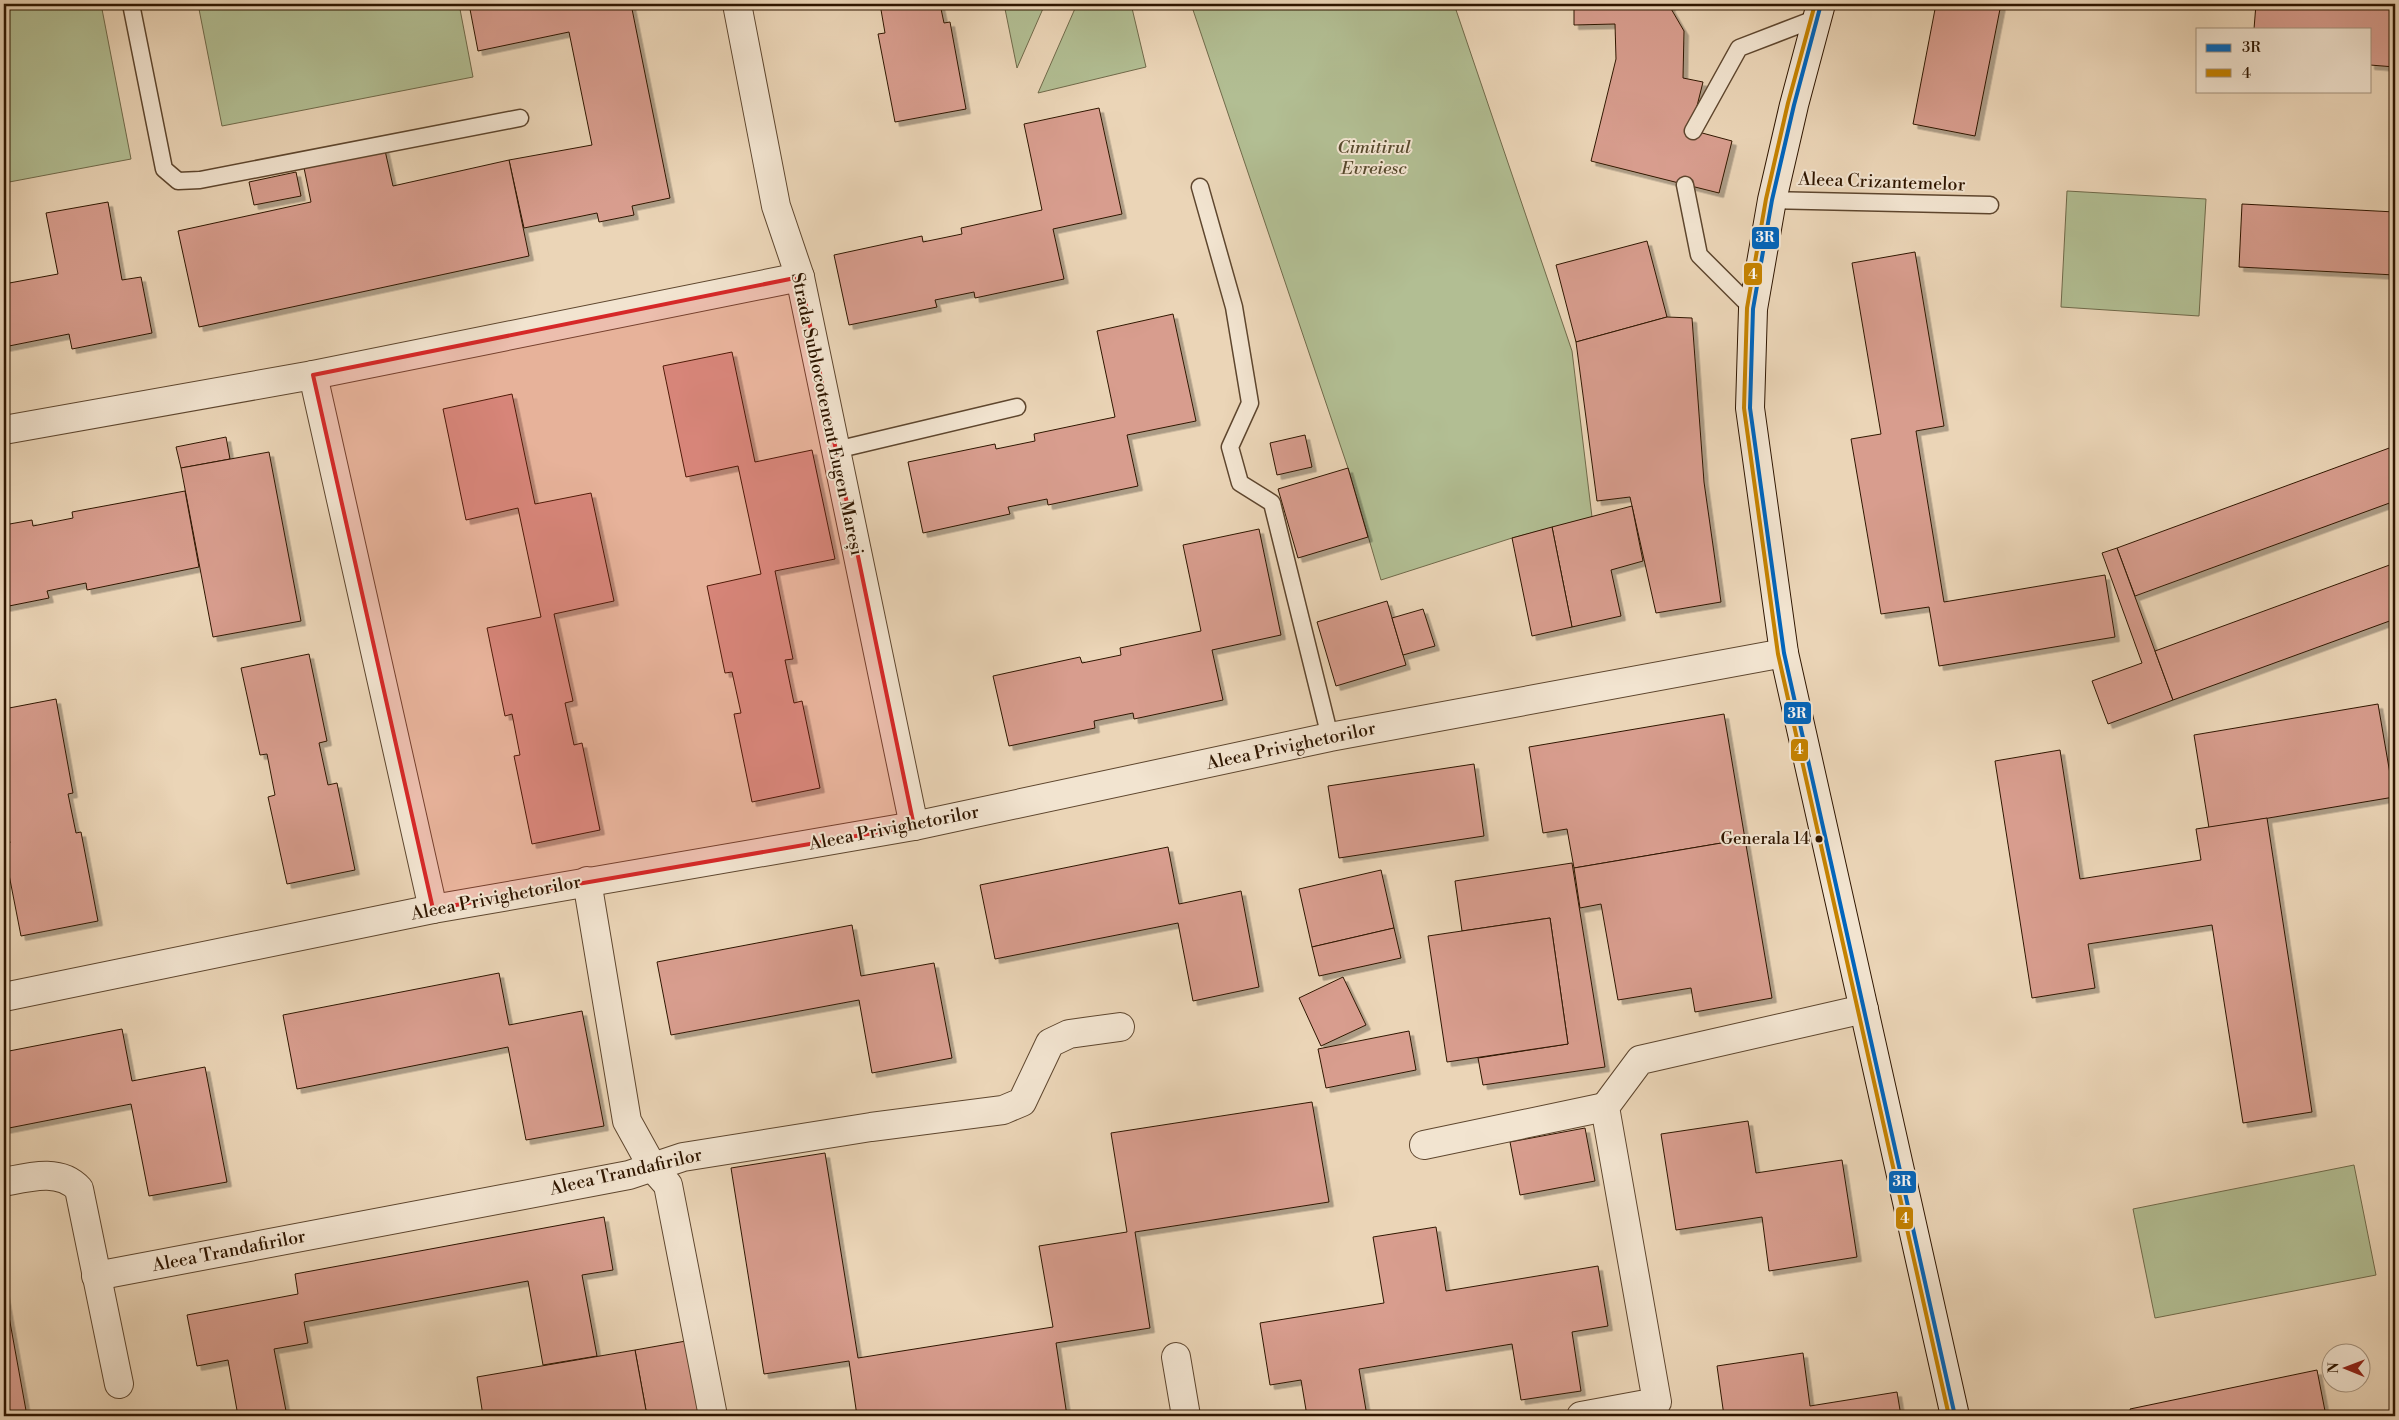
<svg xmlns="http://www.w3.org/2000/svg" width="2399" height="1420" font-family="'Libre Bodoni',serif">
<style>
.green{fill:#b2be93;stroke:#706a4a}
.building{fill:#d89d8e;stroke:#2f1600;filter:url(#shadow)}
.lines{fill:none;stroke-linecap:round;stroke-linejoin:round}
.lane-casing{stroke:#5e462e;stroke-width:19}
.street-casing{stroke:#5e462e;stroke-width:30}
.secondary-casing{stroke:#2f1600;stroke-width:30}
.lane{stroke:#f2e4d0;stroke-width:16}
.street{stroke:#f2e4d0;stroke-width:28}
.secondary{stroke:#f2e4d0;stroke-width:28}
.bus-1-casing{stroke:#f2e4d0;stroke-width:8}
.bus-2-casing{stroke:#f2e4d0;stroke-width:8}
.bus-1{stroke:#0065bd;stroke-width:4}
.bus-2{stroke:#c58200;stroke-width:4}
.marked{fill:#d62828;fill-opacity:0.2;stroke:#d62828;stroke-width:4;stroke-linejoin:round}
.bus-dot{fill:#2f1600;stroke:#f2e4d0;stroke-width:2}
.labels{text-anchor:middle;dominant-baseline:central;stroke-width:4;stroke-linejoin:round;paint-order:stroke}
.bus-label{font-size:17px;fill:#2f1600;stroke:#f2e4d0;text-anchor:end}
.park-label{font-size:18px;font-style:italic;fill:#56482c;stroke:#f2e4d0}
.street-label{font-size:18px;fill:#2f1600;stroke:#f2e4d0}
.line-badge{stroke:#f2e4d0;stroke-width:2}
.badge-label{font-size:14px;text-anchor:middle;font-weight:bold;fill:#fff}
</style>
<defs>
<filter id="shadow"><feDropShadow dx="4.5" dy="4.5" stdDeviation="0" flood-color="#0004"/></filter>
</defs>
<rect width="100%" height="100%" fill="#ebd5b7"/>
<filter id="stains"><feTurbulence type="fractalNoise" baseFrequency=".004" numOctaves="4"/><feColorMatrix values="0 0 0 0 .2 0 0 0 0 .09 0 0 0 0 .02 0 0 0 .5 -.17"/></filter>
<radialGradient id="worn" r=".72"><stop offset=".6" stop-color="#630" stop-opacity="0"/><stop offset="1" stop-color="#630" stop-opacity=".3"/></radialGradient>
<g class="green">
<polygon points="4,4 101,4 131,159 4,183"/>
<polygon points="198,4 459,4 473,77 222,126"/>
<polygon points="1004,4 1045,4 1017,68"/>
<polygon points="1077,4 1131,4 1146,67 1038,93"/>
<polygon points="1191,4 1454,4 1572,351 1592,517 1512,538 1381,580 1348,468"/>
<polygon points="2067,191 2206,199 2199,316 2061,307"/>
<polygon points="2354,1165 2376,1275 2155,1318 2133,1209"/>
</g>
<g class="building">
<polygon points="469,4 631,4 670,198 632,206 634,215 599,222 597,213 524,228 509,160 592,145 569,32 478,51"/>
<polygon points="880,4 940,4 944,23 950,22 966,109 895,122 878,34 885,33"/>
<polygon points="1574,4 1672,4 1670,7 1684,31 1683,78 1703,82 1691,130 1732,141 1719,193 1591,161 1616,59 1615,24 1574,25"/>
<polygon points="1936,4 2001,4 1975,136 1913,124"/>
<polygon points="2256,4 2395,4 2395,67 2370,65 2370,29 2254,29"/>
<polygon points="1099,108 1122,214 1053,229 1064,279 975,298 974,292 935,300 937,307 849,325 834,255 922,236 923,242 962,234 961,228 1042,210 1024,124"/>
<polygon points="384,146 393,186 509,160 529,256 199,327 178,231 311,202 303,163"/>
<polygon points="296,172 301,196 254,205 249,182"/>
<polygon points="108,202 122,280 141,277 152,333 72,349 69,334 4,347 4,284 58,274 46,213"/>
<polygon points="2242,204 2395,212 2395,275 2239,267"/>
<polygon points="1647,241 1667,317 1576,342 1556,265"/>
<polygon points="1915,252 1944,426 1916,431 1944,602 2105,575 2115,637 1939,666 1929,607 1881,614 1851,439 1881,434 1852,263"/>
<polygon points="1173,314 1196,421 1127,435 1138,486 1048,505 1047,499 1008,507 1010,514 923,533 908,462 995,444 996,449 1035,441 1034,434 1115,417 1097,331"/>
<polygon points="1667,317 1692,318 1704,482 1721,602 1656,613 1630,497 1597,501 1576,342"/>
<polygon points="732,352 755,462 812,450 835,559 775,571 793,659 785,660 794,703 802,701 820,788 752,802 734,714 741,713 732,672 725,673 707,586 761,574 738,466 686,477 663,366"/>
<polygon points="512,394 535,504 591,493 614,601 554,614 573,701 565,703 574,745 582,743 600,830 532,844 514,756 520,755 512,714 505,716 487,628 541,617 518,508 466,520 443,409"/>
<polygon points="1305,435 1312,467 1277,475 1270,443"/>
<polygon points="226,437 230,459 181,468 176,447"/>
<polygon points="2392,447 2395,455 2395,501 2135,596 2117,548"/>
<polygon points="269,452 301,621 213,637 181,468"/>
<polygon points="1348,468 1368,537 1298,558 1278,489"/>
<polygon points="185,491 199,567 87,590 86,583 47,591 49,598 4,607 4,525 32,520 33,526 73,518 72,512"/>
<polygon points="1632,506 1643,561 1611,570 1621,616 1572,627 1552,527"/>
<polygon points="1552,527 1572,627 1532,636 1512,538"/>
<polygon points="1259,529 1281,635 1212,650 1223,700 1134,719 1133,713 1094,721 1095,728 1009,746 993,676 1080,657 1082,663 1121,655 1120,648 1201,631 1183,545"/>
<polygon points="2117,548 2173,700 2108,724 2092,681 2142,663 2102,553"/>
<polygon points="2395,563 2395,619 2173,700 2155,651"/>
<polygon points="1387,601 1406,665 1336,686 1317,622"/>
<polygon points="1423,609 1435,646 1403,655 1392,618"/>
<polygon points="309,654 327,741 319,743 328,785 337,783 355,870 287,884 268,797 275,795 267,754 260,755 241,668"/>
<polygon points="56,699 73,793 68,794 76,833 81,832 98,921 21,936 4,849 4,844 10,843 4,813 4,709"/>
<polygon points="2378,704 2394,797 2209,828 2194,735"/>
<polygon points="1724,714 1745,839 1574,868 1567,829 1543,833 1529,747"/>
<polygon points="2060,750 2080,879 2201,860 2196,829 2267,818 2312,1112 2243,1123 2212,925 2088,944 2095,988 2032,998 1995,761"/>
<polygon points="1474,764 1484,836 1339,858 1328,786"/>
<polygon points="1745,839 1772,998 1695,1012 1691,988 1618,1000 1601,904 1580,908 1574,868"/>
<polygon points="1168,847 1179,904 1241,891 1259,987 1193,1001 1178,923 995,959 980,885"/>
<polygon points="1572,863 1605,1067 1483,1085 1478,1058 1568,1044 1550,918 1462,931 1455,881"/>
<polygon points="1381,870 1394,928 1312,947 1299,889"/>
<polygon points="1550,918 1568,1044 1447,1062 1428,936"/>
<polygon points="852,925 861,976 934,963 952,1058 872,1073 859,1000 671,1035 657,962"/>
<polygon points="1394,928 1401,958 1319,976 1312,947"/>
<polygon points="499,973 509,1025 582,1011 604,1126 526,1140 508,1047 297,1089 283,1015"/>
<polygon points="1343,977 1366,1025 1321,1046 1299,998"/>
<polygon points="122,1029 132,1081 205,1067 227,1182 149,1196 131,1104 4,1129 4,1052"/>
<polygon points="1409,1031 1416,1070 1326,1088 1318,1049"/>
<polygon points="1312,1102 1329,1202 1135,1232 1150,1328 1056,1343 1067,1416 857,1416 849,1361 764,1374 731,1168 825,1153 858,1358 1053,1327 1039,1246 1127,1232 1111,1133"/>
<polygon points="1748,1121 1756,1173 1842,1160 1857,1257 1769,1271 1762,1217 1676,1230 1661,1134"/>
<polygon points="1585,1128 1595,1181 1520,1195 1510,1142"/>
<polygon points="604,1217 613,1270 582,1275 597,1356 543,1365 528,1281 304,1322 308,1343 274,1349 287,1416 238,1416 228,1360 197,1366 187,1315 298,1294 295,1274"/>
<polygon points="1436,1227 1446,1291 1598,1266 1608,1326 1572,1332 1581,1391 1521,1400 1512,1344 1359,1369 1367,1416 1307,1416 1301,1380 1270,1385 1260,1323 1384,1303 1373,1237"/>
<polygon points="4,1289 27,1416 4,1416"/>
<polygon points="686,1341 699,1416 647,1416 635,1350"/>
<polygon points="635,1350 647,1416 483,1416 477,1377"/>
<polygon points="1803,1353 1810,1406 1897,1392 1901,1416 1724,1416 1717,1366"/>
<polygon points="2317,1370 2326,1416 2132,1416 2130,1409"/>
</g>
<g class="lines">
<g class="lane-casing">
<g id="lane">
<polyline points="131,4 164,169 178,181 200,180 520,118"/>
<polyline points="1693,131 1739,48 1817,18"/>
<polyline points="1685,185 1699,255 1753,309"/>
<polyline points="1200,187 1234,307 1250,403 1230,447 1240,483 1272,503 1330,737"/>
<polyline points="1772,200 1990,205"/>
<polyline points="836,450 1017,407"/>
</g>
</g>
<g class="street-casing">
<g id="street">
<polyline points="737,4 776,206 800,277 914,826"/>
<polyline points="4,430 313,375"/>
<polyline points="587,881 627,1121 653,1168 668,1185 713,1416"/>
<polyline points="433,909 313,375 800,277"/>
<polyline points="4,997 433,909 914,826 1330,737 1784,653"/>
<polyline points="1424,1145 1605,1107"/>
<path d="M4 1182C29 1177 60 1168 79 1189L119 1384"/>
<polyline points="96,1276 629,1175 683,1157 871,1127 1003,1110 1022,1102 1050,1043 1069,1034 1120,1027"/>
<polyline points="1176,1357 1186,1416"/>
<polyline points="1581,1416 1657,1402 1605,1107 1640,1060 1864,1009"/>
</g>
</g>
<g class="secondary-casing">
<polyline id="secondary" points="1821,4 1794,105 1772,200 1753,309 1750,408 1784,653 1955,1416"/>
</g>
<use href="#lane" class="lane"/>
<use href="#street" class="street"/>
<use href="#secondary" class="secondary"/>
<g class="bus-1-casing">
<polyline id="bus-1" points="1821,4 1794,105 1772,200 1753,309 1750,408 1784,653 1955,1416"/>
</g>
<g class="bus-2-casing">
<polyline id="bus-2" points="1815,4 1788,103 1766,199 1747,308 1744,408 1778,654 1949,1416"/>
</g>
<use href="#bus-1" class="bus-1"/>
<use href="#bus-2" class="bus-2"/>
</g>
<path class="marked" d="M800 277 914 826 433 909 313 375Z"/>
<circle class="bus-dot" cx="1819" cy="839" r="4.5"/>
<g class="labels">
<g class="bus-label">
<text x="1810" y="839">Generala 14</text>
</g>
<g class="park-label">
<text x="1374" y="147">Cimitirul<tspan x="1374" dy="21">Evreiesc</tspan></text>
</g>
<g class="street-label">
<text transform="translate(1882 182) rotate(2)">Aleea Crizantemelor</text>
<text transform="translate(827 414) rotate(78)">Strada Sublocotenent Eugen Mareși</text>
<text transform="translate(1291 746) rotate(-12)">Aleea Privighetorilor</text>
<text transform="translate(894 828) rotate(-11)">Aleea Privighetorilor</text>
<text transform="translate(496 898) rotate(-11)">Aleea Privighetorilor</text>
<text transform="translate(626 1172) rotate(-13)">Aleea Trandafirilor</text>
<text transform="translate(229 1251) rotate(-11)">Aleea Trandafirilor</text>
</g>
</g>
<g class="line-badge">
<rect x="1751" y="226" width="29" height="24" rx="5" fill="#0065bd"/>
<rect x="1743" y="262" width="20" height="24" rx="5" fill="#c58200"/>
<rect x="1783" y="701" width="29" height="24" rx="5" fill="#0065bd"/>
<rect x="1790" y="738" width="19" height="24" rx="5" fill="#c58200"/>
<rect x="1888" y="1170" width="29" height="24" rx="5" fill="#0065bd"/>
<rect x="1895" y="1206" width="19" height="24" rx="5" fill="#c58200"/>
</g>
<g class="badge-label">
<text x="1765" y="242">3R</text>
<text x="1753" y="279">4</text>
<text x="1797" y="718">3R</text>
<text x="1799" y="754">4</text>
<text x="1902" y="1186">3R</text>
<text x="1905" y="1223">4</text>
</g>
<rect width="2399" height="1420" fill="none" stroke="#ebd5b7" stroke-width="20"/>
<rect x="5" y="5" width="2389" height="1410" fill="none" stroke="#2f1600" stroke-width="2.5"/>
<rect x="10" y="10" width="2379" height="1400" fill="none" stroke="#2f1600"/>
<rect x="2196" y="28" width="175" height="65" fill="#f2e4d0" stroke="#a4927d"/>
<rect x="2206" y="44" width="25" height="8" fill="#0065bd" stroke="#a4927d"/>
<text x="2242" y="52" font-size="15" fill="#2f1600">3R</text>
<rect x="2206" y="69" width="25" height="8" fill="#c58200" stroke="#a4927d"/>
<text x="2242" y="78" font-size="15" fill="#2f1600">4</text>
<g transform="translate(2346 1368) rotate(271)"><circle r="24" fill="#f2e4d0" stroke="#a4927d"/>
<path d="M0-4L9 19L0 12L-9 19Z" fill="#8f2418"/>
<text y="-8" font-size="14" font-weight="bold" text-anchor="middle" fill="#2f1600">N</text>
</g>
<rect width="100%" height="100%" filter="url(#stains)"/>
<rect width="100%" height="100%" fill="url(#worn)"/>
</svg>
